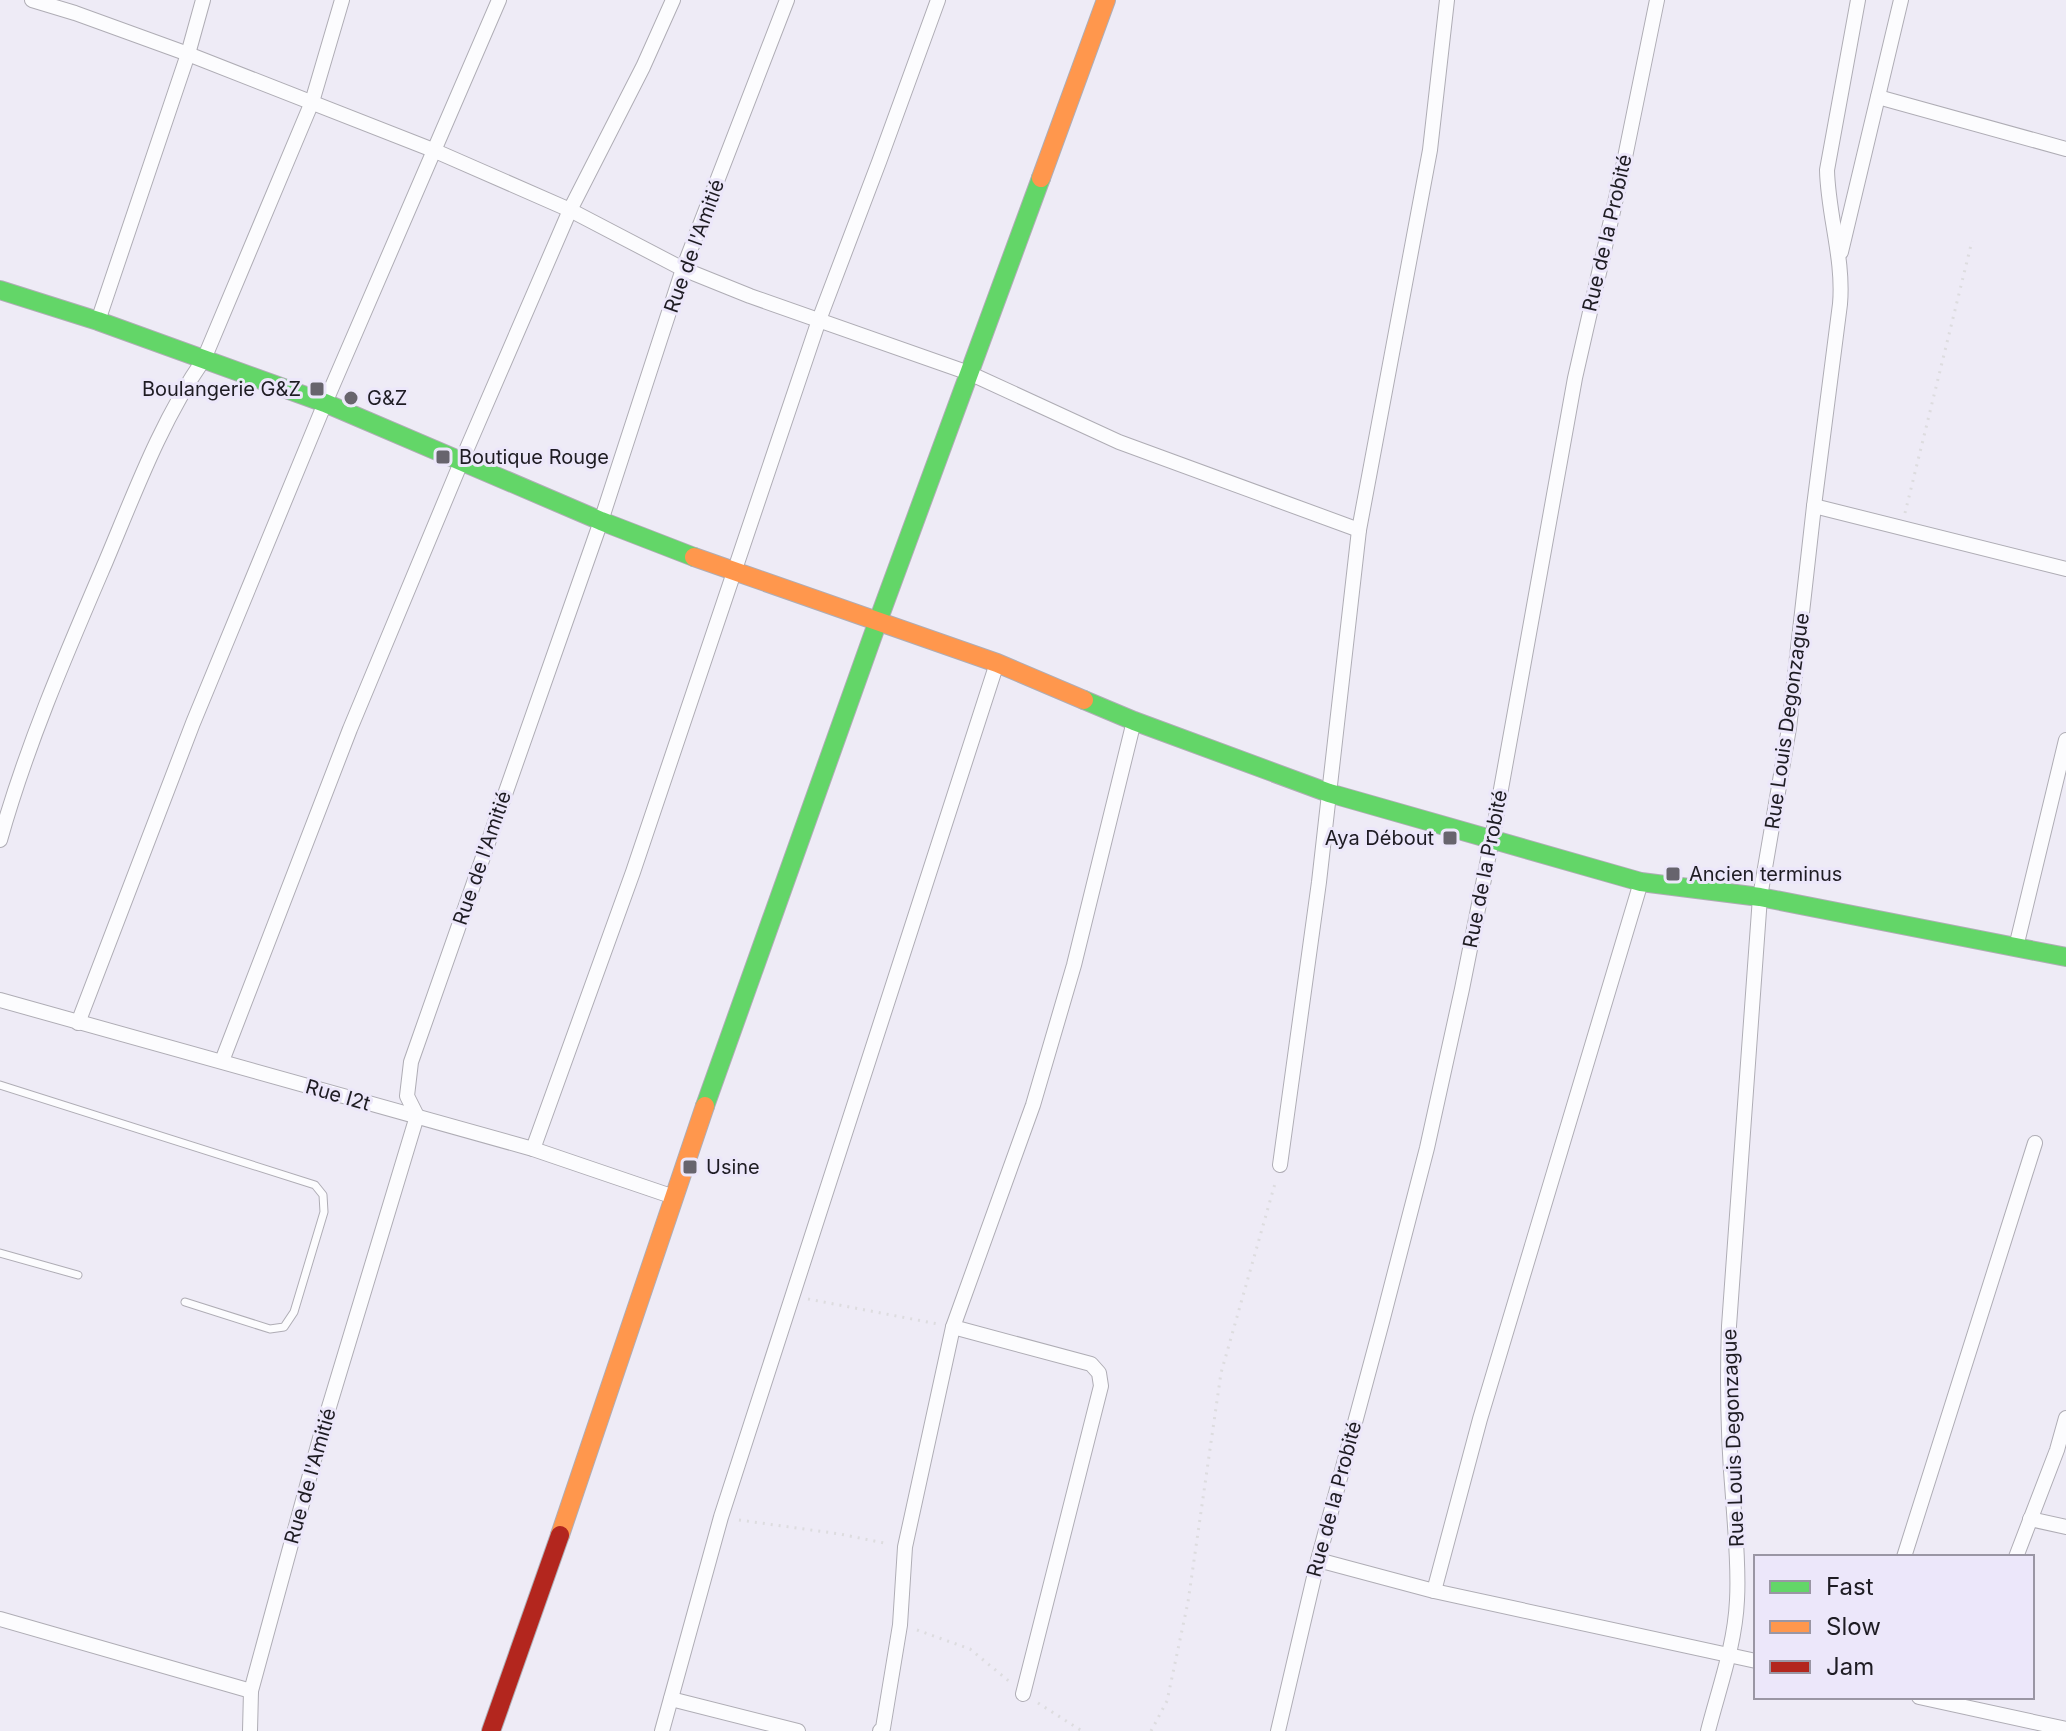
<svg xmlns="http://www.w3.org/2000/svg" width="2066" height="1731" font-family="Inter,sans-serif">
<style>
.lines{fill:none;stroke-linecap:round;stroke-linejoin:round}
.lane-casing{stroke:#afadb5;stroke-width:9}
.street-casing{stroke:#afadb5;stroke-width:16}
.fast-casing{stroke:#afadb5;stroke-width:20}
.slow-casing{stroke:#afadb5;stroke-width:20}
.jam-casing{stroke:#afadb5;stroke-width:20}
.path{stroke:#dddcdf;stroke-width:3;stroke-dasharray:2 6;stroke-linecap:butt}
.lane{stroke:#fcfcfe;stroke-width:7}
.street{stroke:#fcfcfe;stroke-width:14}
.fast{stroke:#63d668;stroke-width:18}
.slow{stroke:#ff974d;stroke-width:18}
.jam{stroke:#b3261e;stroke-width:18}
.poi-dot{fill:#67646d;stroke:#ece7fa;stroke-width:3}
.labels{text-anchor:middle;dominant-baseline:central;stroke-width:6;stroke-linejoin:round;paint-order:stroke}
.street-label{font-size:20px;fill:#1e1c23;stroke:#ece7fa}
.poi-label{font-size:20px;fill:#1e1c23;stroke:#ece7fa;text-anchor:start}
</style>
<rect width="100%" height="100%" fill="#eeebf6"/>
<g class="lines">
<g class="lane-casing">
<g id="lane">
<polyline points="0,1085 315,1185 323,1195 324,1212 294,1312 284,1327 270,1329 185,1302"/>
<polyline points="0,1253 78,1275"/>
</g>
</g>
<g class="street-casing">
<g id="street">
<polyline points="32,0 75,13 188,54 433,150 570,210 683,269 750,296 969,373 1119,442 1359,530"/>
<polyline points="1878,97 2066,149"/>
<polyline points="1841,252 1901,0"/>
<polyline points="98,321 188,54 203,0"/>
<polyline points="1814,506 2066,569"/>
<path d="M0 840C27 744 67 652 106 561 135 492 161 421 204 359L312 102 342 0"/>
<polyline points="2016,947 2066,740"/>
<polyline points="0,1000 533,1149 674,1197"/>
<polyline points="78,1023 193,723 325,403 499,0"/>
<polyline points="222,1061 350,729 462,460 570,210 643,67 673,0"/>
<polyline points="533,1149 633,872 819,320 879,162 938,0"/>
<polyline points="1280,1165 1319,882 1359,530 1430,150 1447,0"/>
<polyline points="953,1327 1091,1364 1099,1373 1101,1386 1023,1694"/>
<polyline points="2030,1519 2066,1527"/>
<polyline points="1904,1557 2035,1143"/>
<polyline points="2016,1557 2057,1450 2066,1418"/>
<polyline points="1318,1560 1434,1591 1480,1419 1641,882"/>
<polyline points="1434,1591 1756,1661"/>
<polyline points="0,1619 251,1691"/>
<polyline points="1919,1697 2066,1729"/>
<polyline points="671,1699 798,1731"/>
<polyline points="250,1731 251,1691 323,1427 417,1116 407,1096 411,1062 601,521 683,269 787,0"/>
<polyline points="662,1731 721,1517 997,663"/>
<polyline points="880,1731 883,1728 900,1625 905,1547 953,1327 1033,1105 1074,965 1134,721"/>
<polyline points="1278,1731 1318,1560 1382,1322 1427,1148 1462,989 1492,839 1575,378 1622,172 1657,0"/>
<path d="M1708 1731C1719 1688 1735 1645 1737 1600 1739 1565 1735 1531 1733 1497 1728 1440 1727 1382 1729 1326L1760 897 1789 728 1814 506 1840 304C1844 259 1828 215 1827 170L1858 0"/>
</g>
</g>
<g class="fast-casing">
<g id="fast">
<polyline points="0,290 98,321 325,403 601,521 694,557"/>
<polyline points="1084,700 1134,721 1329,793 1641,882 1760,897 2066,957"/>
<polyline points="705,1106 878,621 1041,178"/>
</g>
</g>
<g class="slow-casing">
<g id="slow">
<polyline points="1041,178 1106,0"/>
<polyline points="694,557 997,663 1084,700"/>
<polyline points="560,1535 705,1106"/>
</g>
</g>
<g class="jam-casing">
<polyline id="jam" points="491,1731 560,1535"/>
</g>
<g class="path">
<polyline points="1905,513 1972,241"/>
<polyline points="808,1299 938,1324"/>
<polyline points="739,1520 840,1534 889,1544"/>
<polyline points="917,1630 970,1649 1010,1682"/>
<polyline points="1038,1703 1082,1731"/>
<polyline points="1151,1731 1167,1701 1188,1602 1221,1373 1276,1180"/>
</g>
<use href="#lane" class="lane"/>
<use href="#street" class="street"/>
<use href="#fast" class="fast"/>
<use href="#slow" class="slow"/>
<use href="#jam" class="jam"/>
</g>
<g class="poi-dot">
<rect x="309" y="381" width="16" height="16" rx="4"/>
<circle cx="351" cy="398" r="8"/>
<rect x="435" y="449" width="16" height="16" rx="4"/>
<rect x="1442" y="830" width="16" height="16" rx="4"/>
<rect x="1665" y="866" width="16" height="16" rx="4"/>
<rect x="682" y="1159" width="16" height="16" rx="4"/>
</g>
<g class="labels">
<g class="street-label">
<text transform="translate(1607 233) rotate(-77)">Rue de la Probité</text>
<text transform="translate(694 246) rotate(-70)">Rue de l'Amitié</text>
<text transform="translate(1787 721) rotate(-82)">Rue Louis Degonzague</text>
<text transform="translate(482 858) rotate(-71)">Rue de l'Amitié</text>
<text transform="translate(1485 869) rotate(-79)">Rue de la Probité</text>
<text transform="translate(338 1095) rotate(16)">Rue I2t</text>
<text transform="translate(1733 1438) rotate(-92)">Rue Louis Degonzague</text>
<text transform="translate(310 1476) rotate(-74)">Rue de l'Amitié</text>
<text transform="translate(1334 1499) rotate(-75)">Rue de la Probité</text>
</g>
<g class="poi-label">
<text x="301" y="389" text-anchor="end">Boulangerie G&amp;Z</text>
<text x="367" y="398">G&amp;Z</text>
<text x="459" y="457">Boutique Rouge</text>
<text x="1434" y="838" text-anchor="end">Aya Débout</text>
<text x="1689" y="874">Ancien terminus</text>
<text x="706" y="1167">Usine</text>
</g>
</g>
<rect x="1754" y="1555" width="280" height="144" fill="#ece7fa" stroke="#9a96a4" stroke-width="2"/>
<rect x="1770" y="1581" width="40" height="12" fill="#63d668" stroke="#9a96a4" stroke-width="2"/>
<text x="1826" y="1595" font-size="24" fill="#1e1c23">Fast</text>
<rect x="1770" y="1621" width="40" height="12" fill="#ff974d" stroke="#9a96a4" stroke-width="2"/>
<text x="1826" y="1635" font-size="24" fill="#1e1c23">Slow</text>
<rect x="1770" y="1661" width="40" height="12" fill="#b3261e" stroke="#9a96a4" stroke-width="2"/>
<text x="1826" y="1675" font-size="24" fill="#1e1c23">Jam</text>
</svg>
